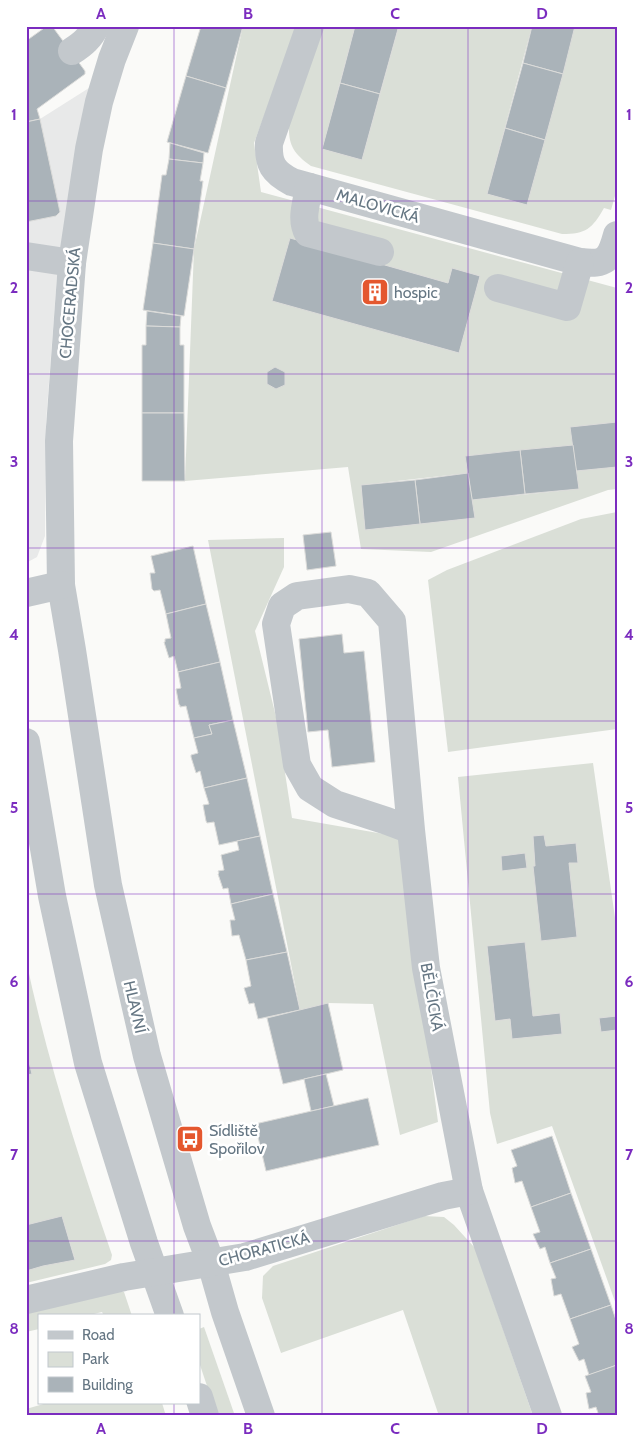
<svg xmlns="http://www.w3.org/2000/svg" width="643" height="1442" font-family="Cabin,sans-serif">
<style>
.built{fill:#e8e9e9}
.green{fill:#dadfd7;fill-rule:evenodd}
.building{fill:#aab3b9;stroke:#dcdcda}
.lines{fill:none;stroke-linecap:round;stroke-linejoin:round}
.minor{stroke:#c3c8cc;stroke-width:28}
.grid{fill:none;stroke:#7b2cbf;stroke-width:1;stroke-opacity:0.55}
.labels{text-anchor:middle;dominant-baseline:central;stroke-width:5;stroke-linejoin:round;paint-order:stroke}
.street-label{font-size:16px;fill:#657683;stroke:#fff}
.poi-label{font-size:16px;fill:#657683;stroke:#fff;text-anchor:start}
.neatline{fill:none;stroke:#7b2cbf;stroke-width:2}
.grid-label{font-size:16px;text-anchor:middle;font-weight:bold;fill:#7b2cbf}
</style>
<rect width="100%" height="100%" fill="#fafaf8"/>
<polygon class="built" points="89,88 75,155 57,276 46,422 45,536 37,557 26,563 26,122 40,119"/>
<g class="green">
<path d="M243 26H298L254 143 261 192 617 288V422L570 427 573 445 465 456 468 473 361 485 365 530 475 518 472 500 579 489 576 471 617 467V489L608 490 431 552 361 549 348 467 185 481 194 249ZM290 238 448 283 452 268 480 276 459 353 404 338Z"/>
<path d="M323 26H355L322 149 362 160 399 26H532L487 194 527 205 575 26H617V189L611 210 604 208C592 229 586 234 562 234L311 166C293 153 288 145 289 122Z"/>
<polygon points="617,512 617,729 448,752 428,580 447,570 581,519"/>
<polygon points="284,538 284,567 255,631 277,721 292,818 401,837 438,1122 400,1135 373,1004 328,1003 300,1010 208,540"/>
<path d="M593 763 617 932V1016L599 1018 601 1032 617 1030V1307L552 1126 497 1144 490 1113 458 777ZM544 835 546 846 576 843 578 862 569 863 577 937 533 866H535L533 836ZM525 854 527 868 502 870 501 856ZM524 942 533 1016 560 1013 562 1034 512 1039 510 1019 495 1021 487 946Z"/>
<path d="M26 960C47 1060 79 1158 112 1255L111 1260 105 1264 26 1283V1271L43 1266 75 1259 62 1216 26 1225V1075L32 1074 26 1050Z"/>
<polygon points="424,1216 444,1217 454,1225 475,1248 533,1416 439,1416 403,1310 281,1353 262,1298 263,1276 273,1266"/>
<polygon points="116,1292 124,1292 132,1316 104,1316 102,1312 86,1316 39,1316 39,1329 26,1332 26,1313"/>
<polygon points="204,1327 235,1416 217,1416 199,1362 199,1329"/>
<polygon points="47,1403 162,1403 166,1416 26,1416 26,1409"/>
</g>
<g class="building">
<polygon points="47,26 52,26 85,71 85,74 37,109 40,119 26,122 26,41"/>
<polygon points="201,26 243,26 226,88 186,76"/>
<polygon points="355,26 389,26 398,29 380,94 340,83"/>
<polygon points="532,26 575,26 563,74 523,63"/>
<polygon points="523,63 563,74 545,140 505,128"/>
<polygon points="186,76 226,88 208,153 167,142"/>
<polygon points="340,83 380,94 362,160 322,149"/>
<polygon points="40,119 60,212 56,216 26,222 26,122"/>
<polygon points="505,128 545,140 527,205 487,194"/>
<polygon points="170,143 204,153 203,163 169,159"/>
<polygon points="169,159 203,163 200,181 203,181 194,249 153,243 162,175 166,175"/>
<polygon points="290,238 448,283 452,268 480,276 459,353 272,301"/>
<polygon points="153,243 194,249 184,316 143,310"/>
<polygon points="147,311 181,316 180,327 146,326"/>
<polygon points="146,326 180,327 180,345 184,345 184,413 142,413 142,345 146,345"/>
<polygon points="275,367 285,372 285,385 276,389 267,384 267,372"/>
<polygon points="142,413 184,413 185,481 142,481"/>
<polygon points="617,422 617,467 576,471 570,427"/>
<polygon points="573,445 579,489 525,494 520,450"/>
<polygon points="520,450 525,494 472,500 465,456"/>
<polygon points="468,473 475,518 420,524 415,480"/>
<polygon points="415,480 420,524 365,530 361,485"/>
<polygon points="331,532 336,566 307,570 303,535"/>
<polygon points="193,546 206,604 166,614 160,590 154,591 152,589 150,573 155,573 151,556"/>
<polygon points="206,604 220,662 178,672 174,656 169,658 164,642 165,642 165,639 171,638 166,614"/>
<polygon points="342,634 344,653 364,651 375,762 332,767 328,730 308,732 299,639"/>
<polygon points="220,662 233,720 209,725 212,734 194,738 186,706 180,707 180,705 179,705 176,689 181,688 178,672"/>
<polygon points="233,720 247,778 204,788 200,771 196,773 191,757 191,755 198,753 194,738 212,734 209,725"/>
<polygon points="247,778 260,836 219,845 214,822 207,823 206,821 203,805 209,804 204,788"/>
<polygon points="544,835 546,846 576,843 578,863 569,863 577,937 541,941 533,866 535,866 533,836"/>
<polygon points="260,836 273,894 231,904 228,888 223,889 218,874 219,873 218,871 224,870 221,855 239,850 237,841"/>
<polygon points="525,853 527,868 502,871 501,856"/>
<polygon points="273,894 287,952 246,960 239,935 232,936 230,920 235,920 231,904"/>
<polygon points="525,942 533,1016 560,1013 562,1034 512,1039 510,1019 495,1021 487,946"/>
<polygon points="287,952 300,1010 258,1019 254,1003 249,1004 244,988 251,986 246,960"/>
<polygon points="328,1003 343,1070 283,1084 267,1018"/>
<polygon points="617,1016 617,1030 601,1032 599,1018"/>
<polygon points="26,1050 32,1074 26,1075"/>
<polygon points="326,1074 334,1106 311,1111 304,1079"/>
<polygon points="368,1098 379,1145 266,1171 255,1124"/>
<polygon points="552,1136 571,1193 531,1207 522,1181 515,1183 512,1168 517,1166 511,1150"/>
<polygon points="571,1193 591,1249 550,1263 545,1247 540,1249 533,1234 540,1232 531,1207"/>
<polygon points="62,1216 75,1260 43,1266 26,1271 26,1225"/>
<polygon points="591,1249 611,1305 570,1319 561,1294 554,1296 551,1279 556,1278 550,1263"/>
<polygon points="611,1305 617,1323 617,1365 589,1375 584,1359 579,1361 572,1347 579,1344 570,1319"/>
<polygon points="617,1365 617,1416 599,1416 596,1407 589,1409 586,1393 591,1392 585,1376"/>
</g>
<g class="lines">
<g class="minor">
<polyline points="125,26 112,59 99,102 89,149 72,263 59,441 61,585 72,650 108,885 147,1056 197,1226 211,1263 225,1312 261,1416"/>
<path d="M310 26 269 143C268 164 273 172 292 182L580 262C606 265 610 260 617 235"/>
<path d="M72 51C83 44 90 38 96 26"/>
<path d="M309 187C307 202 300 219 308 233L380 252"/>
<polyline points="26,256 72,263"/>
<polyline points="498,288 567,307 580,262"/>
<polyline points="26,593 61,585"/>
<polyline points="26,742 52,896 88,1063 144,1243 170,1316"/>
<polyline points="411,830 387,821 335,804 310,788 297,765 276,624 282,606 297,596 349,589 368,593 392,621 411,830 426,968 469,1191 548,1416"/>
<polyline points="26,1300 124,1277 245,1257 443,1196 469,1191"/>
<polyline points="199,1397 205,1416"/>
</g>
</g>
<path class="grid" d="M174 26V1316M322 26V1416M468 26V1416M26 201H617M26 374H617M26 548H617M26 721H617M26 894H617M26 1068H617M26 1241H617M174 1403V1416"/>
<defs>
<g id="building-square" transform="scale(1.4375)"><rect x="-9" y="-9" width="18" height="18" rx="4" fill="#e4572e" stroke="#fff"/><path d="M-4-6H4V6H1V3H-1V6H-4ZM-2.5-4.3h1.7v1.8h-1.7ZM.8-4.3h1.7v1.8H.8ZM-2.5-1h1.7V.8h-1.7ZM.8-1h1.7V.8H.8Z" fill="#fff"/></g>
<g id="bus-square" transform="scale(1.4375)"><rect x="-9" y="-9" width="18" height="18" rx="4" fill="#e4572e" stroke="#fff"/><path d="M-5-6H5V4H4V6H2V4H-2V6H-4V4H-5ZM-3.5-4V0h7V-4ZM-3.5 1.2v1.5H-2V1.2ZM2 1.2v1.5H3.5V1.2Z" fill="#fff"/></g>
</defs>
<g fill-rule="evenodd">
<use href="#building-square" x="375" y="292"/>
<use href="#bus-square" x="190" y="1139"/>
</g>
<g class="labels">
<g class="street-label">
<text transform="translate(378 206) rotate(16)">MALOVICKÁ</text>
<text transform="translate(70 303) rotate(-85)">CHOCERADSKÁ</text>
<text transform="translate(432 997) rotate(80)">BĚLČICKÁ</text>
<text transform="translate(135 1007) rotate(77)">HLAVNÍ</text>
<text transform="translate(264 1249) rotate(-15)">CHORATICKÁ</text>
</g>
<g class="poi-label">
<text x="394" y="292">hospic</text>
<text x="209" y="1130">Sídliště<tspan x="209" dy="18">Spořilov</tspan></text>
</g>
</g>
<rect width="643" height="1442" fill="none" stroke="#ffffff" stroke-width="55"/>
<rect x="38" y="1314" width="162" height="90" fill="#ffffff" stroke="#c1c8cd"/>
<rect x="48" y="1331" width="25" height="8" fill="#c3c8cc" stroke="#c1c8cd"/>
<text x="82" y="1340" font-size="15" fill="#657683">Road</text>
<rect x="48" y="1352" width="25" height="15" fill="#dadfd7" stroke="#c1c8cd"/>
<text x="82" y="1364" font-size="15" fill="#657683">Park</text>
<rect x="48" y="1377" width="25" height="15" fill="#aab3b9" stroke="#c1c8cd"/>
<text x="82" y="1390" font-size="15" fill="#657683">Building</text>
<rect x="28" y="28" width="588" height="1386" class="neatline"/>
<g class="grid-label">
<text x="101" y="19">A</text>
<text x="248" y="19">B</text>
<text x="395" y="19">C</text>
<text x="542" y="19">D</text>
<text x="14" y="120">1</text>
<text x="629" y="120">1</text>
<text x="14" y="293">2</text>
<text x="629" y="293">2</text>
<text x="14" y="467">3</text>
<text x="629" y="467">3</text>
<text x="14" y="640">4</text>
<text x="629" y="640">4</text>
<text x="14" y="813">5</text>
<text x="629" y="813">5</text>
<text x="14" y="987">6</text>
<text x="629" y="987">6</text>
<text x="14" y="1160">7</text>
<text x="629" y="1160">7</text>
<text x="14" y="1334">8</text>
<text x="629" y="1334">8</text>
<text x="101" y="1434">A</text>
<text x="248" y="1434">B</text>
<text x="395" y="1434">C</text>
<text x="542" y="1434">D</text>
</g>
</svg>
